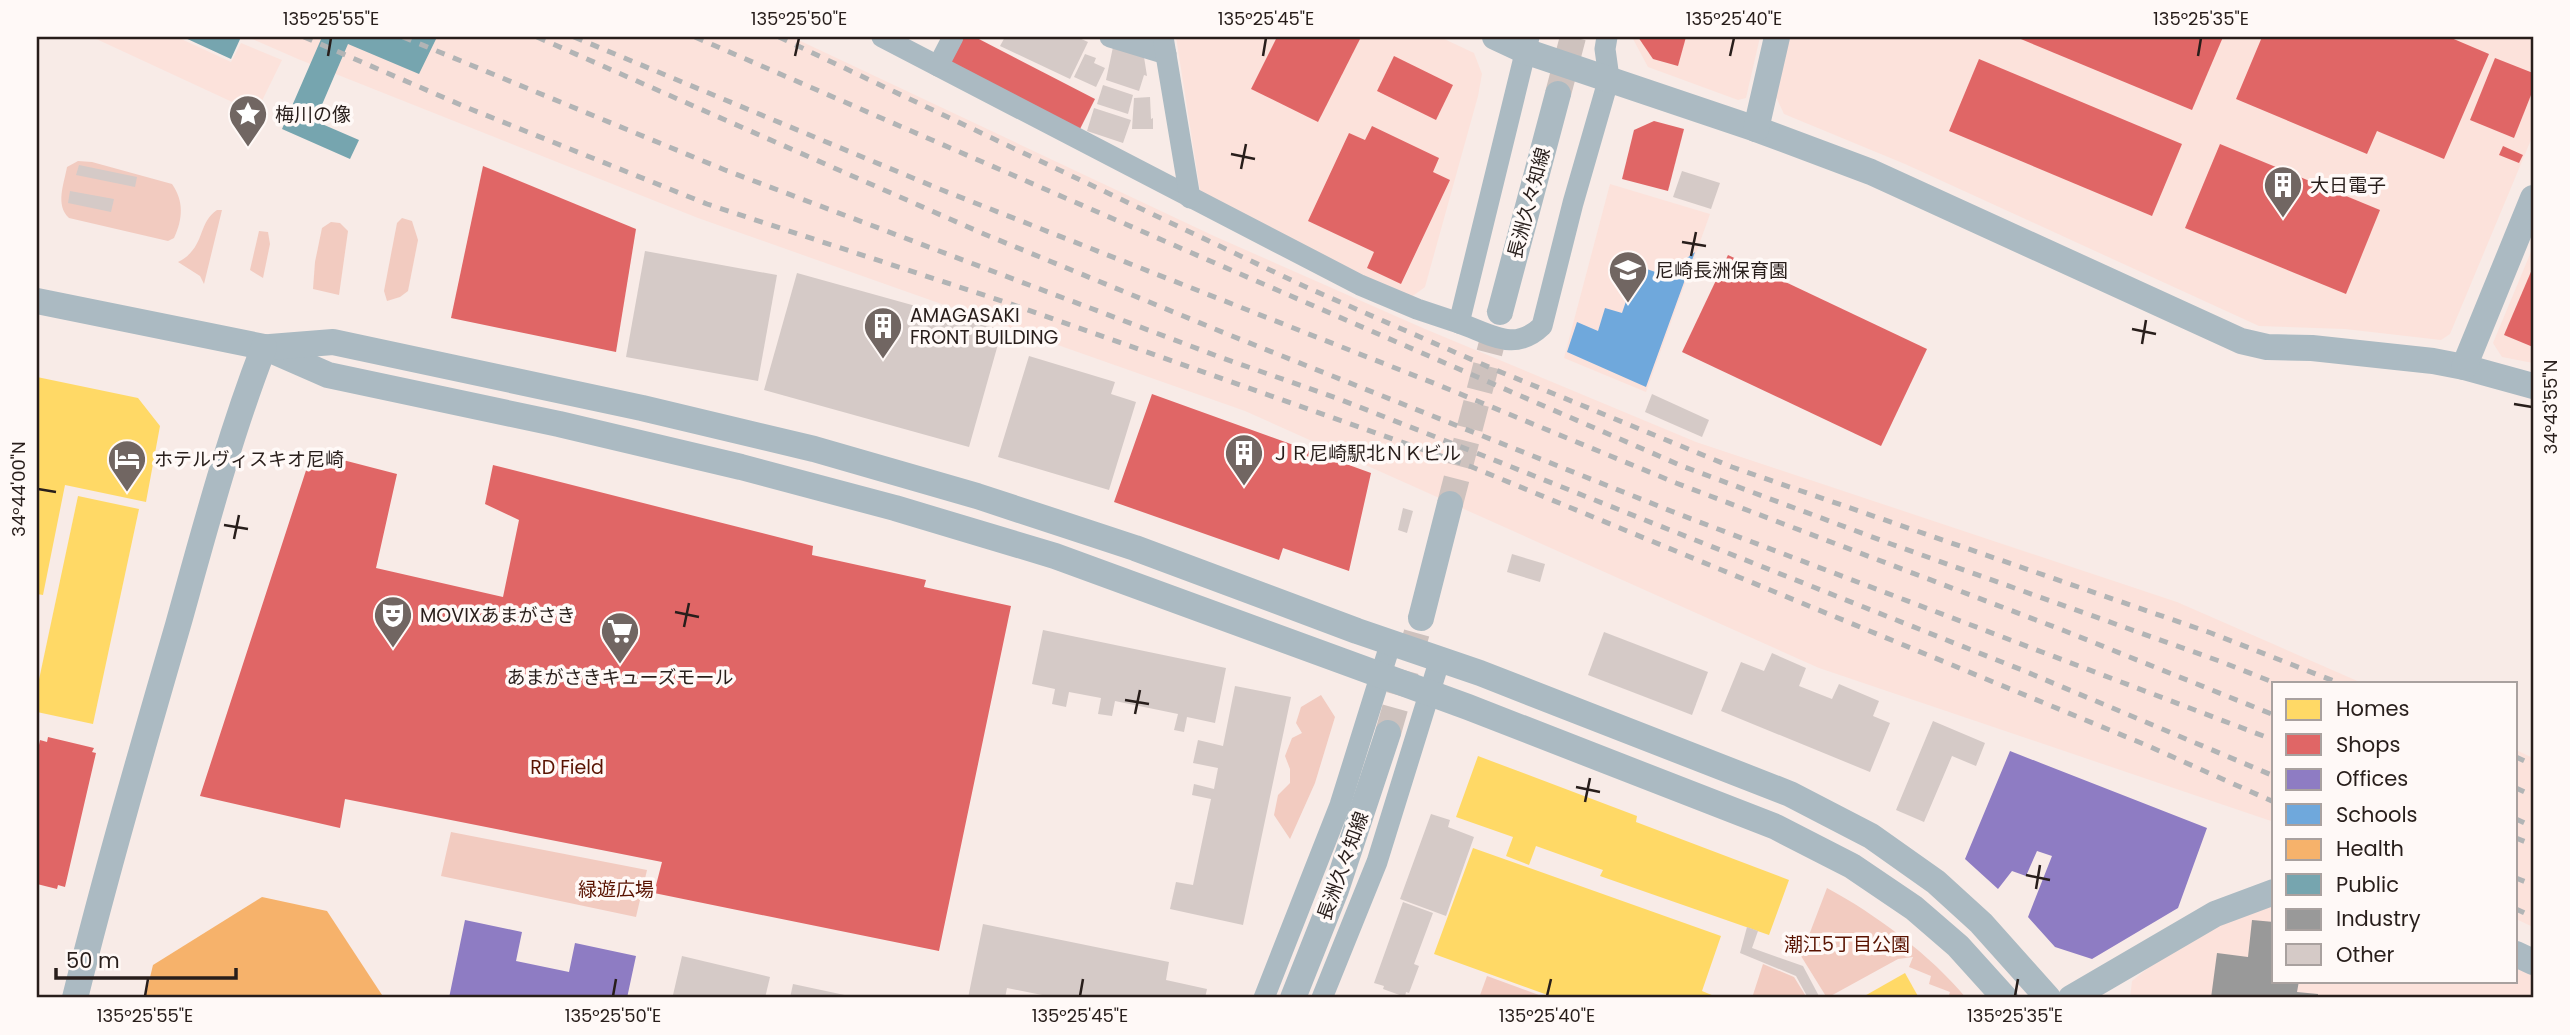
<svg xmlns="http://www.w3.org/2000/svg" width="2570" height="1035" font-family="Poppins,'Noto Sans JP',sans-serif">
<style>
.built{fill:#fce2db}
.green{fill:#f2cbc0}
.homes{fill:#ffd966}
.shops{fill:#e06666}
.offices{fill:#8e7cc3}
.schools{fill:#6fa8dc}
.health{fill:#f6b26b}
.public{fill:#76a5af}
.industry{fill:#999}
.building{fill:#d5cac7}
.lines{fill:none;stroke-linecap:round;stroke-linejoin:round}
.tertiary-tunnel{stroke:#cec2be;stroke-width:26;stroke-dasharray:26 13;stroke-linecap:butt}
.minor{stroke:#abbac2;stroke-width:21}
.tertiary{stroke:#abbac2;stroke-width:26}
.rail{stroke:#b2b4b5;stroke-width:5;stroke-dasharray:9 9;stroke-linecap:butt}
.ticks{fill:none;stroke:#281e1b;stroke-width:2.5}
.labels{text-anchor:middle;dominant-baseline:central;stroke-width:7;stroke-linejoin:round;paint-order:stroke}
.poi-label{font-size:19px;fill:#281e1b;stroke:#fff9f7;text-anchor:start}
.street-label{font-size:19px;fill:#281e1b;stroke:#fff9f7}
.park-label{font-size:19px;fill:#591200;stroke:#fff9f7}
.neatline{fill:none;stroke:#281e1b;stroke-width:2.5}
.ticks-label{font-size:18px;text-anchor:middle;fill:#281e1b}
</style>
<rect width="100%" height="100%" fill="#f8ebe7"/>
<g class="built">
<polygon points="92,37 177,37 231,62 241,43 282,60 256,113"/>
<polygon points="248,37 792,37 1214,236 1425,329 1696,442 2177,602 2362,683 2274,683 2274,822 1819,668 1245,411 698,218 298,59"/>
<polygon points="1176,37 1440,37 1474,53 1482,74 1478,96 1425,287 1410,298 1201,197"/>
<polygon points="1632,37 1760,37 1746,98 1738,100 1648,67"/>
<polygon points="1790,37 2533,37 2533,135 2450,334 2441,340 2345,329 2259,326 1905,164 1784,114 1776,97"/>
<polygon points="1610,184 1710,214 1646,392 1564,358"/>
<polygon points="2533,247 2533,363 2502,357 2493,343"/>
<polygon points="2516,750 2533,758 2533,927 2516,919"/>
<polygon points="2274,892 2274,981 2516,981 2516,954 2533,962 2533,998 2130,998 2132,981 2215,914"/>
</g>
<g class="green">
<path d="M78 161 92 162 172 184C184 201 183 219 174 238L168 241 69 218C55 205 64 184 67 167Z"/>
<path d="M217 210H222L204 284 200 276 178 262C206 248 197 223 217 210Z"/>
<polygon points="402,218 412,221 418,240 408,291 400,297 387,301 384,291 397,223"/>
<polygon points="331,222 340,223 348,231 339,295 313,289 315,262 322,228"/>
<polygon points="259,231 268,232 270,244 263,278 250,270"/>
<polygon points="1321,695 1335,717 1315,783 1290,839 1274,815 1278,795 1290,783 1290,769 1285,756 1292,738 1302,733 1296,723 1301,707"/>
<polygon points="451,832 647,870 636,917 441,876"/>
<path d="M1827 888C1874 913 1932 956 1966 998H1948L1950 992 1929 984 1931 976 1909 967 1913 957 1898 959 1827 998 1801 956Z"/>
<polygon points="1763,964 1794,977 1807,998 1752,998"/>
<polygon points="1487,976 1547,998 1479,998"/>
</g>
<g class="homes">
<polygon points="37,377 138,398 160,426 146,502 65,485 43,595 37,594"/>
<polygon points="78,496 139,509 93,724 37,712 37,689"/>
<polygon points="1478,756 1637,816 1636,822 1789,880 1769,935 1600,876 1603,870 1536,846 1529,865 1506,856 1513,837 1456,817"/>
<polygon points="1473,848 1721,936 1702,991 1719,998 1556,998 1434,954"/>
<polygon points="1905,973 1919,998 1861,998"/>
</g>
<g class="shops">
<polygon points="964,37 975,37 1095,99 1079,131 950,64"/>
<polygon points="1277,37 1361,37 1318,122 1251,89"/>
<polygon points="1638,37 1686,37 1678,66 1653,59"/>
<polygon points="2016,37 2223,37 2192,110"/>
<polygon points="2262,37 2449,37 2489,54 2444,159 2377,131 2367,154 2236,99"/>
<polygon points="1394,56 1453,85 1436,120 1377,91"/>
<polygon points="2495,58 2533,73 2533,90 2514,138 2470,120"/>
<polygon points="1979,59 2182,144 2152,216 1949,131"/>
<polygon points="1654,121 1684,129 1668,191 1622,179 1634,130"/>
<polygon points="1372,126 1439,158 1433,172 1450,180 1401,284 1367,268 1374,252 1308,221 1349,133 1365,140"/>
<polygon points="2220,144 2380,210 2346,294 2185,228"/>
<polygon points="2503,146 2523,155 2519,163 2499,155"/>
<polygon points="483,166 636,229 616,352 451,318"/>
<polygon points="1728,255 1927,349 1881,446 1682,352"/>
<polygon points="2533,267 2533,347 2504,335"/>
<polygon points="1152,394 1371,473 1349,571 1283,548 1279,560 1114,502"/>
<polygon points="312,452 397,474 376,568 503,597 519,520 485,504 493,465 813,546 812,555 926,580 924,587 1011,606 939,951 654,893 662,862 345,799 340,828 200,796"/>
<polygon points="48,737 94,748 92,752 96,753 65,887 58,885 57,889 37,884 37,755 40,740 47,742"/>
</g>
<g class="offices">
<polygon points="2010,751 2207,828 2178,908 2092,959 2055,947 2028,917 2052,856 2037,851 2026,876 2012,871 1998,889 1965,859"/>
<polygon points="465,920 522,932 516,961 569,972 575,943 636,956 627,998 449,998"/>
</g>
<polygon class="schools" points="1695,252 1646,387 1567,352 1577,322 1598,331 1605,308 1622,313 1638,266 1664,275"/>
<polygon class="health" points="262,897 327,911 384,998 145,998 153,965"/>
<g class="public">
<polygon points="183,37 241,37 231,59"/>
<polygon points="322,37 437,37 419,74 348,44 315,121 359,140 350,159 282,129"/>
</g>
<polygon class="industry" points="2252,920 2274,922 2274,981 2299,981 2297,992 2318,994 2318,998 2211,998 2217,953 2248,957"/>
<g class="building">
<polygon points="1005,37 1077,37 1088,42 1070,79 1000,46"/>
<polygon points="1113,47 1144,57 1147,76 1144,75 1139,91 1106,80"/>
<polygon points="1085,54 1096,58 1094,63 1105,68 1096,87 1074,77"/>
<polygon points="1103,85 1133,95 1128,114 1097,104"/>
<polygon points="1150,97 1151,119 1153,118 1153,129 1132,129 1134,98"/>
<polygon points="1094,108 1131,120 1123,143 1087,131"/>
<polygon points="79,165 137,177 135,187 76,175"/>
<polygon points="1682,171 1720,183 1711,209 1673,197"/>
<polygon points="70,191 114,199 111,212 68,203"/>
<polygon points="645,251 777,275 758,381 626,357"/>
<polygon points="797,273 1002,330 969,447 764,390"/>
<polygon points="1029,356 1115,382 1111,394 1136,402 1109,490 998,457"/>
<polygon points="1652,394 1709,420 1702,437 1645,412"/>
<polygon points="1403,508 1413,511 1407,533 1398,530"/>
<polygon points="1512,554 1545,564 1540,582 1507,572"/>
<polygon points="1043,630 1226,668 1215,723 1187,717 1184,732 1174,730 1178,714 1115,701 1112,716 1098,714 1101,698 1069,692 1066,707 1052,704 1055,689 1032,684"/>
<polygon points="1604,632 1708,672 1692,715 1588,675"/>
<polygon points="1772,653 1806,668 1799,686 1832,699 1839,684 1879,701 1873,716 1890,723 1870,772 1721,711 1741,662 1764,671"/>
<polygon points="1235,686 1291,697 1243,925 1170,909 1176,882 1193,885 1211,799 1192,795 1194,784 1214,789 1218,768 1193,763 1198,740 1223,746"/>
<polygon points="1933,721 1985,743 1976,766 1952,756 1924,822 1896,810"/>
<polygon points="1431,814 1450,820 1448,827 1474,837 1446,916 1400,899"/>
<polygon points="1403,902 1433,913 1414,964 1419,966 1409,993 1406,992 1405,997 1383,989 1384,986 1374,983"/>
<polygon points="983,924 1169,962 1166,980 1207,989 1205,998 1057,998 1007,988 1005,998 968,998"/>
<polygon points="1747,927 1758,931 1752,948 1803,966 1820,998 1808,998 1796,976 1740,953"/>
<polygon points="682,956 770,977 765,998 688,998 673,995"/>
<polygon points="793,984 854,997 854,998 790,998"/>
</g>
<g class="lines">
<g class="tertiary-tunnel">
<polyline points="1558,94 1573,37"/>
<polyline points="1450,504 1500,312"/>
<polyline points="1388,733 1421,618"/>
</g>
<g class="minor">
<polyline points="882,37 1360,285 1417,309 1459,323"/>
<polyline points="1110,37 1166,54"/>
<polyline points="1163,37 1190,198"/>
<path d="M1529 37 1459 323C1491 334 1514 353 1542 326L1573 203 1609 78 1605 49 1607 37"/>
<polyline points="938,66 953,37"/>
<polyline points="1264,998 1340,805 1391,642"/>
<polyline points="1322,998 1377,862 1440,659"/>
</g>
<g class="tertiary">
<polyline points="1495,37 1525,51 1756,129 1871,172 2241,341 2267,347 2312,348 2433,361 2464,367 2533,386"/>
<polyline points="1756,129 1777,37"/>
<polyline points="37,301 264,347 328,375 559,424 741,467 895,508 1055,556 1468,707 1776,827 1852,866 1914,908 1958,946 2005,998"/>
<polyline points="1500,312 1558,94"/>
<polyline points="270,347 333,342 642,408 814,449 977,496 1135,548 1357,631 1480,673 1790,794 1871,836 1936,882 1981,923 2048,998"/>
<polyline points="2464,367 2533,198"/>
<polyline points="1421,618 1450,504"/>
<polyline points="2516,954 2533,962"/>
<path d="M75 998C106 873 142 749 178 625 204 532 229 437 264 347"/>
<polyline points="1293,998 1336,890 1388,733"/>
<polyline points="2071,998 2215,914 2274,892"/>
</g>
<g class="rail">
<polyline points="304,37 468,108 707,204 1008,303 1472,467 2146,745 2274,802"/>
<polyline points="403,37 725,170 1217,356 1339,399 1479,454 2022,670 2274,776"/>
<polyline points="537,37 984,234 1227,334 1681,515 2274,740"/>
<polyline points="574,37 937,188 1436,384 1676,483 2065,631 2274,715"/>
<polyline points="695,37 1682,466 1891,544 2222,662 2275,683"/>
<polyline points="779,37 1308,288 1491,368 1732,467 2211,633 2339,683"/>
<polyline points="2516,757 2533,765"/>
<polyline points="2516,788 2533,796"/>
<polyline points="2516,819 2533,827"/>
<polyline points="2516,838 2533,845"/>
<polyline points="2516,878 2533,885"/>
<polyline points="2516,909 2533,917"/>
</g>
</g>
<path class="ticks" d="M328 56 331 38M795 56 799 38M1263 56 1266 38M1730 56 1734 38M2198 56 2201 38M1231 154 1255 159M1241 169 1246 144M1682 242 1706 246M1691 256 1696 232M2132 329 2156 334M2142 344 2146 320M2514 404 2532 407M38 489 56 492M224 525 248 529M234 539 239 515M675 612 699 617M684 627 689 603M1125 700 1149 704M1135 714 1140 690M1576 787 1600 792M1585 802 1590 778M2026 875 2050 880M2036 889 2040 865M145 996 148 979M613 996 616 979M1080 996 1083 979M1547 996 1551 979M2015 996 2018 979"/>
<defs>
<g id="sight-pin" transform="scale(2.0125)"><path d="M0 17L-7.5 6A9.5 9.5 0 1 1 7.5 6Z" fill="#716662" stroke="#fff9f7"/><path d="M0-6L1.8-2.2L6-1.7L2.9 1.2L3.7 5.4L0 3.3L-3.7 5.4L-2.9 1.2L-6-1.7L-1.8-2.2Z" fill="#fff"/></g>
<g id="building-pin" transform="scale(2.0125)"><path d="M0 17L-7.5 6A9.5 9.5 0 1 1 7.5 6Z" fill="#716662" stroke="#fff9f7"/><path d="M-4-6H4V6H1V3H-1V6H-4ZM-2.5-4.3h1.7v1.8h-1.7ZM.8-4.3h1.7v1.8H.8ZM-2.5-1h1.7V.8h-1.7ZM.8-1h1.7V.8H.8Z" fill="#fff"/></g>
<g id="school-pin" transform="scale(2.0125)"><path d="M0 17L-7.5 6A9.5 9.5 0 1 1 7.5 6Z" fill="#716662" stroke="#fff9f7"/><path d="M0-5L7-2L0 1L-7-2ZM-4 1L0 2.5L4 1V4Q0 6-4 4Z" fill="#fff"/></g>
<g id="hotel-pin" transform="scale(2.0125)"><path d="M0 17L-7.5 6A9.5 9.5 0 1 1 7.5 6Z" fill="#716662" stroke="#fff9f7"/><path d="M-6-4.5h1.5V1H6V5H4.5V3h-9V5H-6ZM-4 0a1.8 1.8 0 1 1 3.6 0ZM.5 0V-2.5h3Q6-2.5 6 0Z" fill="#fff"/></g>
<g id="theatre-pin" transform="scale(2.0125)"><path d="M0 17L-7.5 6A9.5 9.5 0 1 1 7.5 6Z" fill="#716662" stroke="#fff9f7"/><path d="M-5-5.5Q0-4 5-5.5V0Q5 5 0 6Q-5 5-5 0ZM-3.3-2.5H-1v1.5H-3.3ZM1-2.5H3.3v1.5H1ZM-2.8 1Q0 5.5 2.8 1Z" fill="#fff"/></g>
<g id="supermarket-pin" transform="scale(2.0125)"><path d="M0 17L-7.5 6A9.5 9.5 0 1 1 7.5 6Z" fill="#716662" stroke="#fff9f7"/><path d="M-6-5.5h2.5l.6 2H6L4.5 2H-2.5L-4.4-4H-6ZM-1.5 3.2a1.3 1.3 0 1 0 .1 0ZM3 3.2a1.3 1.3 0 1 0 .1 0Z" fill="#fff"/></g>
</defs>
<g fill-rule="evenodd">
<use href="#sight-pin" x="248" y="114"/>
<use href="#building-pin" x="2283" y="185"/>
<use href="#school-pin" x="1628" y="270"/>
<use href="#building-pin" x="883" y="326"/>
<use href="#building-pin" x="1244" y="453"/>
<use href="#hotel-pin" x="127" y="459"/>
<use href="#theatre-pin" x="393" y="615"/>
<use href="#supermarket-pin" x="620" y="631"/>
</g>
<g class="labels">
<g class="poi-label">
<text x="275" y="114">梅川の像</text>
<text x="2310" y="185">大日電子</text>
<text x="1655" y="270">尼崎長洲保育園</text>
<text x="910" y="315">AMAGASAKI<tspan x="910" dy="22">FRONT BUILDING</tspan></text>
<text x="1271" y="453">ＪＲ尼崎駅北ＮＫビル</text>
<text x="154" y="459">ホテルヴィスキオ尼崎</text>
<text x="420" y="615">MOVIXあまがさき</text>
<text x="620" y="677" text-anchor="middle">あまがさきキューズモール</text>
</g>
<g class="street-label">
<text transform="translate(1529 203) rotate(-75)">長洲久々知線</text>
<text transform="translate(1343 866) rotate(-70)">長洲久々知線</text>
</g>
<g class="park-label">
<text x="567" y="767">RD Field</text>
<text x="616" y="889">緑遊広場</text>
<text x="1847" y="944">潮江5丁目公園</text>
</g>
</g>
<rect width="2570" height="1035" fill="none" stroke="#fff9f7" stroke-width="77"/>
<rect x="2272" y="682" width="245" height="301" fill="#fff9f7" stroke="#a9a19f" stroke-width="2"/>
<rect x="2286" y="699" width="35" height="21" fill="#ffd966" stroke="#a9a19f" stroke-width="2"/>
<text x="2336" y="716" font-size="21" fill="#281e1b">Homes</text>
<rect x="2286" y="734" width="35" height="21" fill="#e06666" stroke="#a9a19f" stroke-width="2"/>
<text x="2336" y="752" font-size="21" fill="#281e1b">Shops</text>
<rect x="2286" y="769" width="35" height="21" fill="#8e7cc3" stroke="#a9a19f" stroke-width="2"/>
<text x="2336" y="786" font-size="21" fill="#281e1b">Offices</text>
<rect x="2286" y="804" width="35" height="21" fill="#6fa8dc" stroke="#a9a19f" stroke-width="2"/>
<text x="2336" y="822" font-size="21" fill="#281e1b">Schools</text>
<rect x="2286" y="839" width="35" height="21" fill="#f6b26b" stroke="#a9a19f" stroke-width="2"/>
<text x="2336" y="856" font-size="21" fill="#281e1b">Health</text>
<rect x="2286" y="874" width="35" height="21" fill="#76a5af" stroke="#a9a19f" stroke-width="2"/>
<text x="2336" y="892" font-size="21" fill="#281e1b">Public</text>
<rect x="2286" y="909" width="35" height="21" fill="#999999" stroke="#a9a19f" stroke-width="2"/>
<text x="2336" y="926" font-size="21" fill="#281e1b">Industry</text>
<rect x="2286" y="944" width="35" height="21" fill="#d5cac7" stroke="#a9a19f" stroke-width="2"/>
<text x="2336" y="962" font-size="21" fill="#281e1b">Other</text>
<path d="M56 968v10h180v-10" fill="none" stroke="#281e1b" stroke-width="3.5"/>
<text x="66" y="968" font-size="21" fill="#281e1b" stroke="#fff9f7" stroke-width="5" paint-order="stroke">50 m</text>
<rect x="38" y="38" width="2494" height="958" class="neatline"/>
<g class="ticks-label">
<text x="331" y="25">135°25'55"E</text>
<text x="799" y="25">135°25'50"E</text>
<text x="1266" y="25">135°25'45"E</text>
<text x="1734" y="25">135°25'40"E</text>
<text x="2201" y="25">135°25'35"E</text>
<text transform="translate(2551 407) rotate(-90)" y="6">34°43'55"N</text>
<text transform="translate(19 489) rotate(-90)" y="6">34°44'00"N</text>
<text x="145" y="1022">135°25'55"E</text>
<text x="613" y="1022">135°25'50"E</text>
<text x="1080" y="1022">135°25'45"E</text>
<text x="1547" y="1022">135°25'40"E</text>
<text x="2015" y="1022">135°25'35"E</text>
</g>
</svg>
